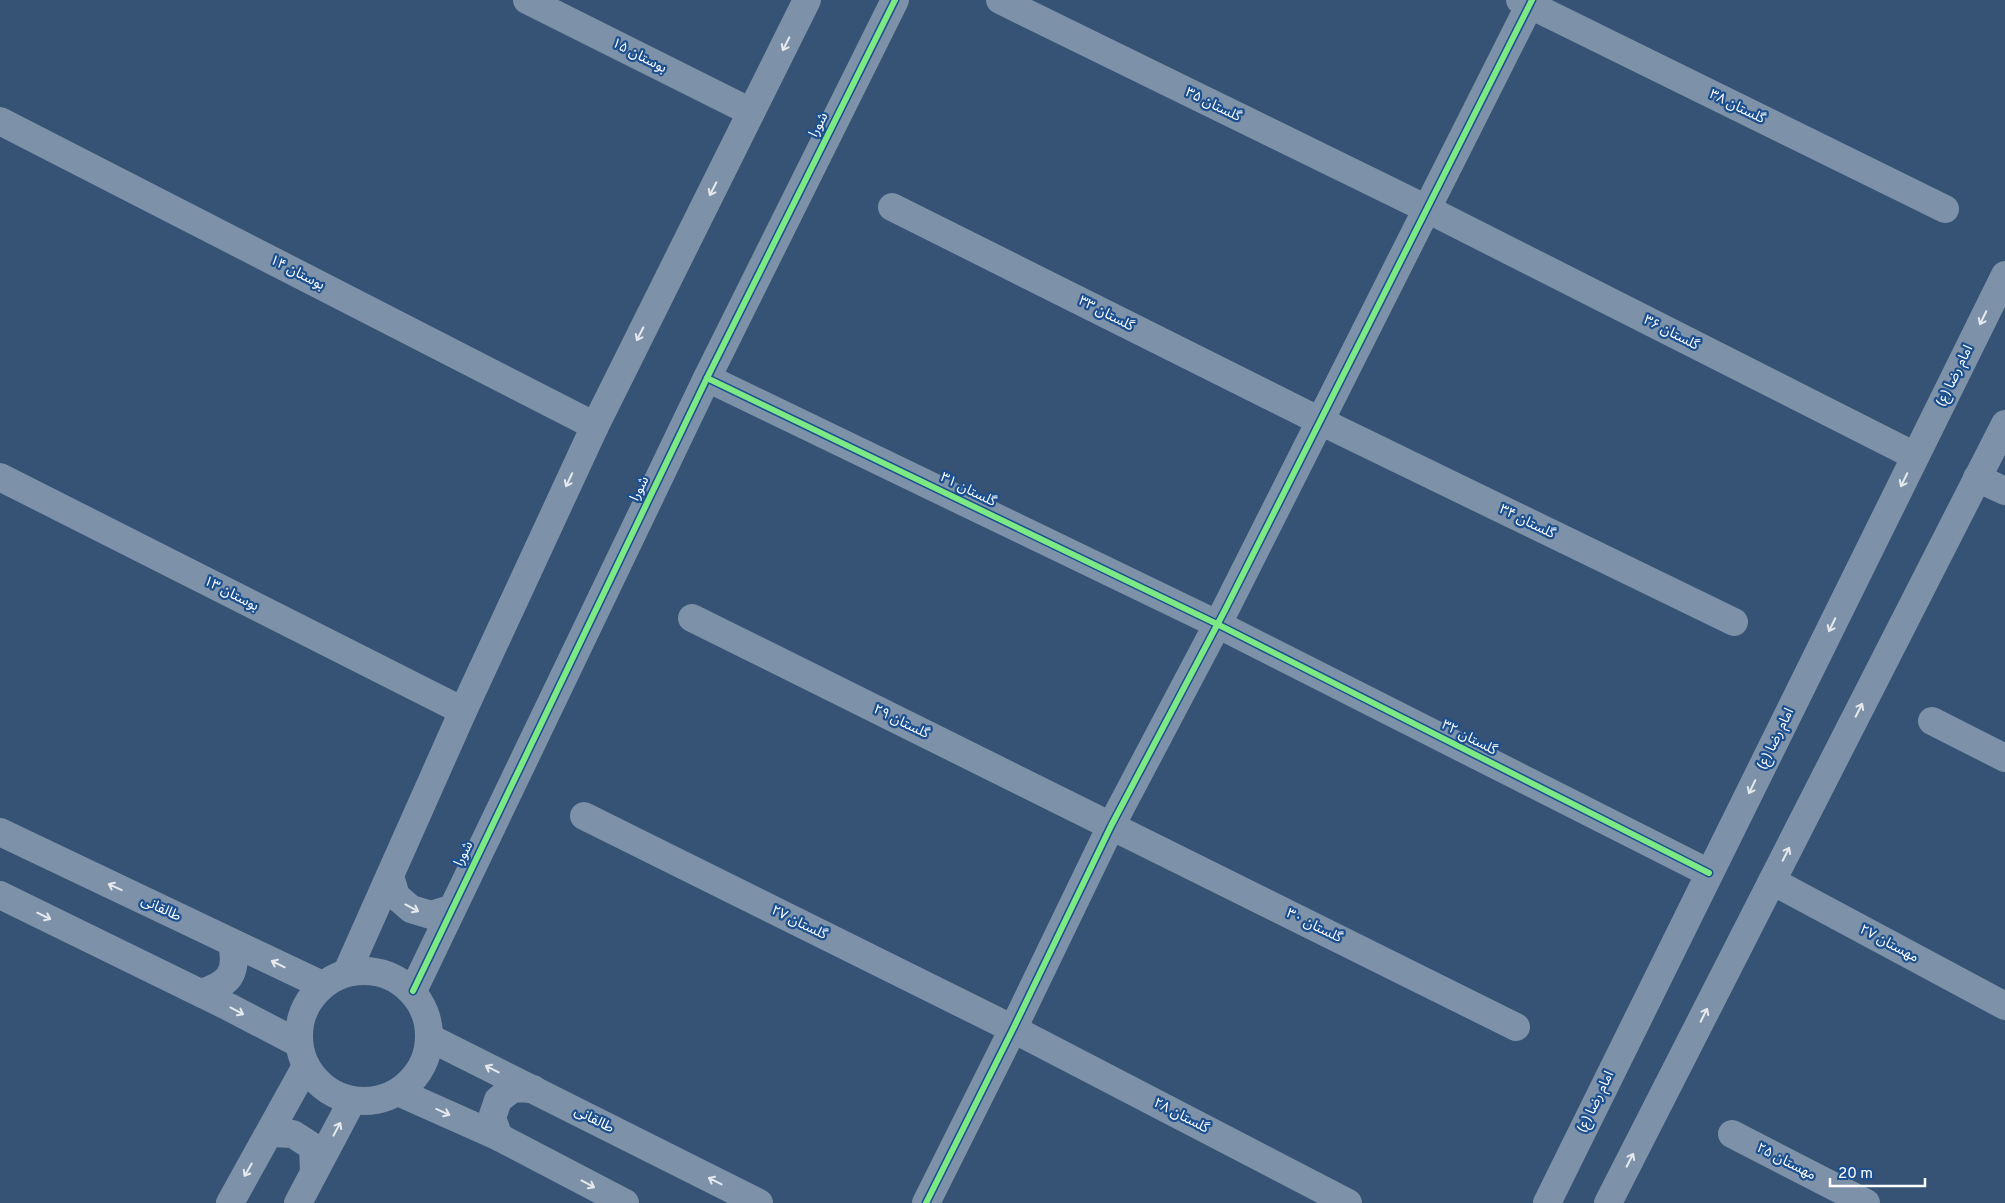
<svg xmlns="http://www.w3.org/2000/svg" width="2005" height="1203" font-family="Overpass,'Noto Sans Arabic',sans-serif">
<style>
.lines{fill:none;stroke-linecap:round;stroke-linejoin:round}
.minor{stroke:#7d92a8;stroke-width:28}
.cycleway-casing{stroke:#1b4f8f;stroke-width:9}
.cycleway{stroke:#7ce984;stroke-width:6}
.oneway{stroke:#e5e9ee}
.labels{text-anchor:middle;dominant-baseline:central;stroke-width:4.5;stroke-linejoin:round;paint-order:stroke}
.street-label{font-size:14px;fill:#fff;stroke:#1b4f8f}
</style>
<rect width="100%" height="100%" fill="#365274"/>
<g class="lines">
<g class="minor">
<polyline points="527,0 751,112"/>
<polyline points="1000,0 1427,209 1915,456"/>
<polyline points="1520,0 1945,209"/>
<polyline points="0,121 595,426"/>
<polyline points="892,207 1320,421 1734,622"/>
<polyline points="707,378 1217,624 1709,873"/>
<polyline points="0,477 463,711"/>
<polyline points="1977,478 2005,491"/>
<polyline points="692,618 1516,1027"/>
<polyline points="1932,721 2005,758"/>
<polyline points="584,816 1013,1029 1348,1203"/>
<polyline points="0,832 322,985"/>
<polyline points="390,876 396,896 411,909 431,915 451,909"/>
<polyline points="1772,881 2005,1006"/>
<polyline points="0,895 229,1007 298,1043"/>
<circle cx="364" cy="1036" r="65"/>
<polyline points="347,972 463,711 595,426 807,0"/>
<polyline points="413,991 707,378 895,0"/>
<path d="M201 993C230 984 238 973 232 943"/>
<polyline points="430,1038 759,1203"/>
<polyline points="398,1092 499,1137 625,1203"/>
<polyline points="270,1133 293,1134 313,1147 314,1172"/>
<polyline points="1732,1134 1866,1203"/>
<polyline points="499,1137 492,1118 498,1100 513,1088 533,1089"/>
<polyline points="230,1203 306,1066"/>
<polyline points="298,1203 352,1101"/>
<polyline points="926,1203 1013,1029 1111,826 1225,610 1532,0"/>
<polyline points="1547,1203 2005,275"/>
<polyline points="1608,1203 2005,424"/>
</g>
<g class="cycleway-casing">
<g id="cycleway">
<polyline points="707,378 1217,624 1709,873"/>
<polyline points="413,991 707,378 895,0"/>
<polyline points="926,1203 1013,1029 1111,826 1225,610 1532,0"/>
</g>
</g>
<use href="#cycleway" class="cycleway"/>
</g>
<defs><path id="oneway-shaft" d="M-6 0H5M1.5-3L5.5 0L1.5 3" fill="none" stroke-width="1.6" stroke-linecap="round" stroke-linejoin="round" transform="scale(1.25)"/></defs>
<g class="oneway">
<use href="#oneway-shaft" transform="translate(786 44) rotate(117)"/>
<use href="#oneway-shaft" transform="translate(713 189) rotate(117)"/>
<use href="#oneway-shaft" transform="translate(1983 318) rotate(116)"/>
<use href="#oneway-shaft" transform="translate(640 334) rotate(117)"/>
<use href="#oneway-shaft" transform="translate(569 480) rotate(115)"/>
<use href="#oneway-shaft" transform="translate(1904 480) rotate(116)"/>
<use href="#oneway-shaft" transform="translate(1832 625) rotate(116)"/>
<use href="#oneway-shaft" transform="translate(1859 710) rotate(-63)"/>
<use href="#oneway-shaft" transform="translate(1752 787) rotate(116)"/>
<use href="#oneway-shaft" transform="translate(1786 854) rotate(-63)"/>
<use href="#oneway-shaft" transform="translate(115 887) rotate(-155)"/>
<use href="#oneway-shaft" transform="translate(412 908) rotate(28)"/>
<use href="#oneway-shaft" transform="translate(44 916) rotate(26)"/>
<use href="#oneway-shaft" transform="translate(278 964) rotate(-154)"/>
<use href="#oneway-shaft" transform="translate(237 1011) rotate(28)"/>
<use href="#oneway-shaft" transform="translate(1704 1015) rotate(-63)"/>
<use href="#oneway-shaft" transform="translate(492 1069) rotate(-153)"/>
<use href="#oneway-shaft" transform="translate(443 1112) rotate(24)"/>
<use href="#oneway-shaft" transform="translate(337 1129) rotate(-62)"/>
<use href="#oneway-shaft" transform="translate(1630 1160) rotate(-63)"/>
<use href="#oneway-shaft" transform="translate(248 1170) rotate(120)"/>
<use href="#oneway-shaft" transform="translate(715 1181) rotate(-153)"/>
<use href="#oneway-shaft" transform="translate(588 1184) rotate(28)"/>
</g>
<g class="labels">
<g class="street-label">
<text transform="translate(639 56) rotate(27)">بوستان ۱۵</text>
<text transform="translate(1213 105) rotate(26)">گلستان ۳۵</text>
<text transform="translate(1737 107) rotate(26)">گلستان ۳۸</text>
<text transform="translate(819 125) rotate(-63)">شورا</text>
<text transform="translate(297 273) rotate(27)">بوستان ۱۴</text>
<text transform="translate(1106 314) rotate(27)">گلستان ۳۳</text>
<text transform="translate(1671 333) rotate(27)">گلستان ۳۶</text>
<text transform="translate(1955 376) rotate(-64)">امام رضا (ع)</text>
<text transform="translate(640 489) rotate(-64)">شورا</text>
<text transform="translate(968 490) rotate(26)">گلستان ۳۱</text>
<text transform="translate(1527 522) rotate(26)">گلستان ۳۴</text>
<text transform="translate(231 594) rotate(27)">بوستان ۱۳</text>
<text transform="translate(901 722) rotate(26)">گلستان ۲۹</text>
<text transform="translate(1469 738) rotate(27)">گلستان ۳۲</text>
<text transform="translate(1776 739) rotate(-64)">امام رضا (ع)</text>
<text transform="translate(464 854) rotate(-64)">شورا</text>
<text transform="translate(161 909) rotate(25)">طالقانی</text>
<text transform="translate(799 923) rotate(26)">گلستان ۲۷</text>
<text transform="translate(1314 926) rotate(26)">گلستان ۳۰</text>
<text transform="translate(1889 944) rotate(28)">مهستان ۲۷</text>
<text transform="translate(1596 1102) rotate(-64)">امام رضا (ع)</text>
<text transform="translate(1181 1116) rotate(27)">گلستان ۲۸</text>
<text transform="translate(594 1120) rotate(27)">طالقانی</text>
<text transform="translate(1786 1162) rotate(27)">مهستان ۲۵</text>
</g>
</g>
<path d="M1830 1178v8h95v-8" fill="none" stroke="#ffffff" stroke-width="2.5"/>
<text x="1838" y="1178" font-size="15" fill="#ffffff" stroke="#1b4f8f" stroke-width="4" paint-order="stroke">20 m</text>
</svg>
